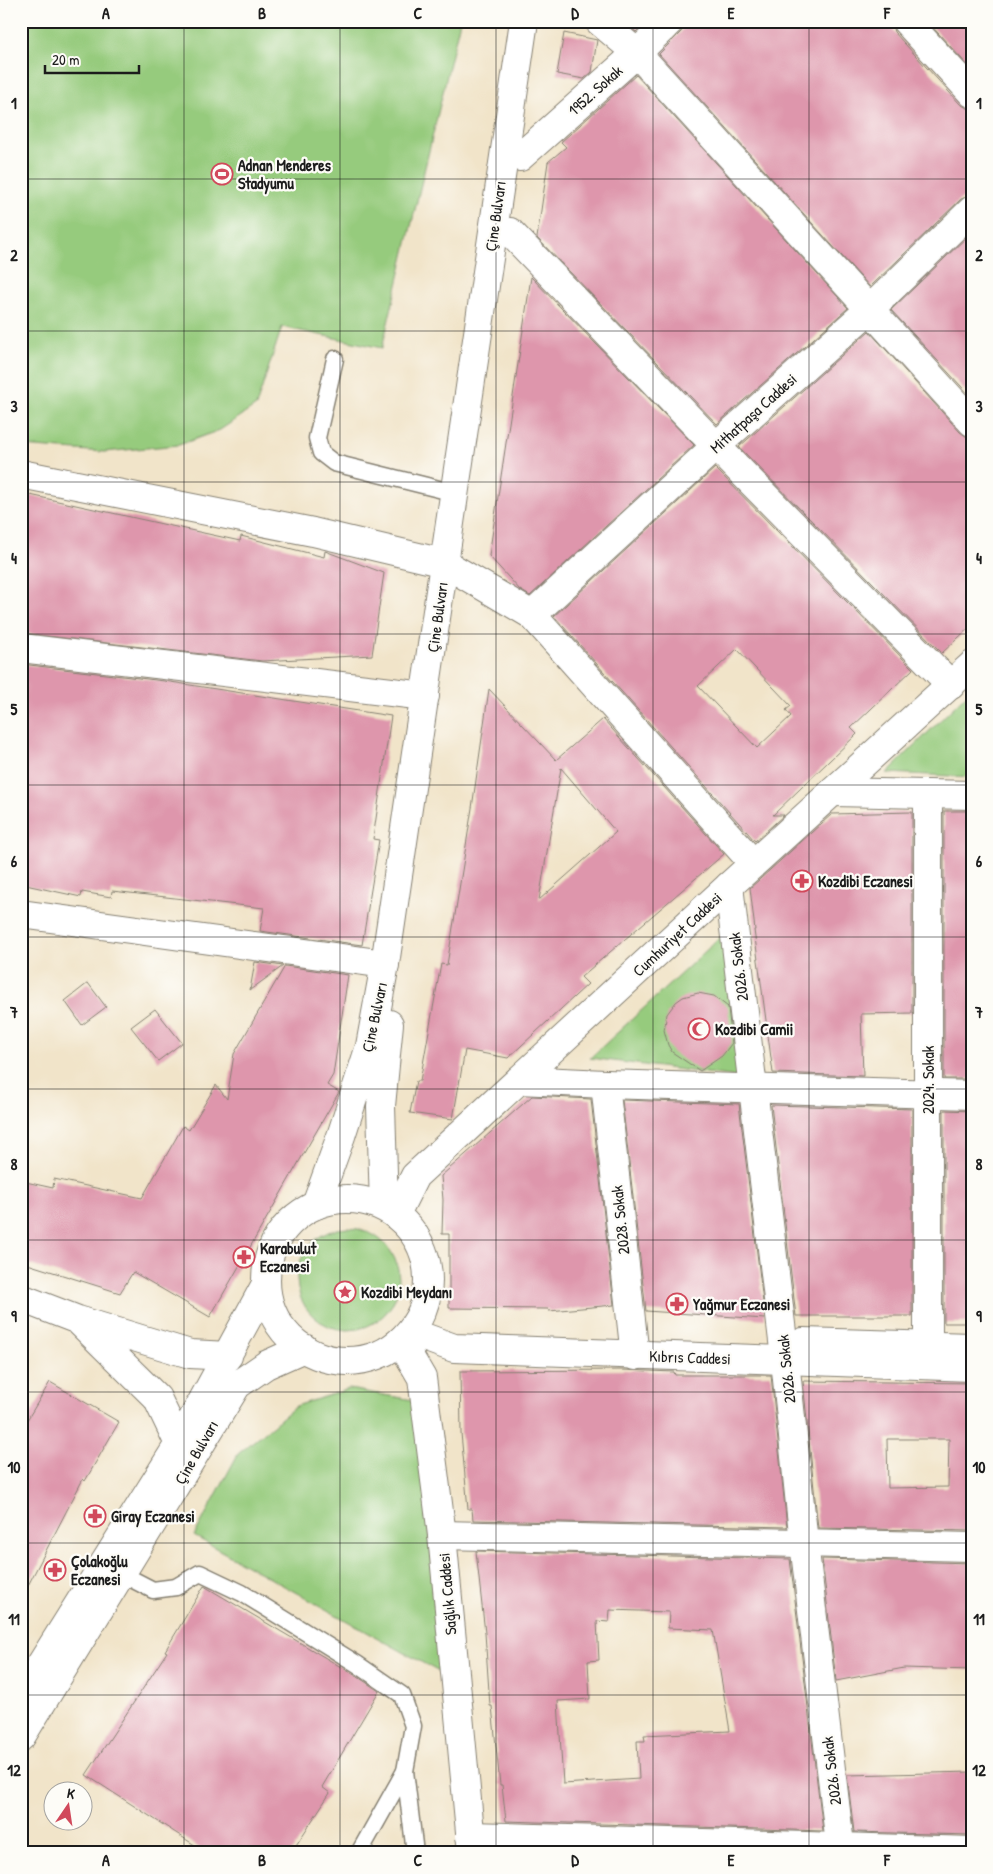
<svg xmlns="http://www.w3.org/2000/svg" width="993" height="1874" font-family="'Patrick Hand',sans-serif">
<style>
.green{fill:#96cb7d;stroke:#59744c}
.building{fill:#de96ac;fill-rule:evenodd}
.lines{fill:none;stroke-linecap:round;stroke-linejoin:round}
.lane-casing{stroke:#868072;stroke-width:19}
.street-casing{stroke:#868072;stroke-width:30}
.secondary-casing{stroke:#868072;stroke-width:30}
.lane{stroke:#fff;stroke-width:16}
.street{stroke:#fff;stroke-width:28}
.secondary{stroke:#fff;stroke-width:28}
.grid{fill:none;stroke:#1c1c1c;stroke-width:1;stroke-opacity:0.55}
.labels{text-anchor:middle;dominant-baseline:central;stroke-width:4.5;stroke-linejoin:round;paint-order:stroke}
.street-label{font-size:16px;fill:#1c1c1c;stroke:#fdfcf7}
.poi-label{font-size:16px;font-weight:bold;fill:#1c1c1c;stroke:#fdfcf7;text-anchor:start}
.neatline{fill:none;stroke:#1c1c1c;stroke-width:2}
.grid-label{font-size:16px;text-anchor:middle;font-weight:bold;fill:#1c1c1c}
</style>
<rect width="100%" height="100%" fill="#fdfcf7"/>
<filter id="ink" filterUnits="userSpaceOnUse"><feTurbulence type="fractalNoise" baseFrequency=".02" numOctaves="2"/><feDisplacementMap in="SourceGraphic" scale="10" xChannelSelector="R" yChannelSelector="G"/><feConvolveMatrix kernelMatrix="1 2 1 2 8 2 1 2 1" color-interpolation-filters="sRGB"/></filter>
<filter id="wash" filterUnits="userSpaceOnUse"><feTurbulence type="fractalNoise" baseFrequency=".0096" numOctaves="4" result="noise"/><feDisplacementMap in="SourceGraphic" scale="20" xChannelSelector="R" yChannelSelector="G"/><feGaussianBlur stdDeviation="1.12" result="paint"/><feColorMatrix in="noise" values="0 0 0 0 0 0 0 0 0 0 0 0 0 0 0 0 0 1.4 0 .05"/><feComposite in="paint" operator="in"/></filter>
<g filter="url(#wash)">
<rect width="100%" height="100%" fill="#f1e4c9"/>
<g class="green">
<polygon points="21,21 460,21 382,348 282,327 256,406 220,430 179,445 104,452 21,446"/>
<polygon points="972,689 972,777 887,773"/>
<polygon points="727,931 745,1078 590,1058"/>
<circle cx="348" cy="1279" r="51"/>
<polygon points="349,1389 419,1401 441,1673 194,1536 238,1454 296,1406"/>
</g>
<g id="blocks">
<g class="building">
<polygon points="624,21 647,21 636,32"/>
<polygon points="685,21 891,21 894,32 960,104 967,108 972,108 972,195 961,199 870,287 659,54 681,32 685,26"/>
<polygon points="927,21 972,21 972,70"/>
<polygon points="564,33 597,40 592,72 584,79 557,74"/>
<polygon points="636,75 848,308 717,424 537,238 548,162 566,147 561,142"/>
<polygon points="972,232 972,398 891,310"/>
<polygon points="531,277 694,445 530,596 520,590 489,556"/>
<polygon points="869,331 960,432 967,437 972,437 972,625 942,653 739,447"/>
<path d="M715 468 913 669 851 728 857 734 773 815H784L755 841 554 616ZM737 649 791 706 786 710 791 716 757 748 698 686Z"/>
<polygon points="21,493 240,541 241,536 324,557 325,551 384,573 372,655 262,661 21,633"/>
<polygon points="21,664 164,681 391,716 373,839 379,840 362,945 260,931 264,908 112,891 111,897 82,892 81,897 21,884"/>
<path d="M489 689 556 760 603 719 724 854 581 977 588 984 508 1058 465 1050 453 1119 410 1113 416 1081H420L441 964 447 965 472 808ZM561 768 616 832 539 900Z"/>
<rect x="944" y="811" width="28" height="268"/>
<polygon points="912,812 912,1013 861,1014 863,1076 773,1073 754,930 755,930 750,888 832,814"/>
<polygon points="255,962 283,966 250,990"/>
<polygon points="285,966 348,975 333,1075 327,1085 339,1092 210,1317 133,1272 120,1293 21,1262 21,1181 53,1188 54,1179 142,1198 183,1126 189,1130 216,1085 227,1099 234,1054"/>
<polygon points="88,983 106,1007 82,1025 65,1001"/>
<polygon points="698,993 714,996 728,1007 732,1043 722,1056 700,1071 672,1052 668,1045 664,1030 667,1014 676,1002 683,997"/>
<polygon points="155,1009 182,1043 158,1061 131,1027"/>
<polygon points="532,1096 591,1099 614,1305 549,1311 548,1309 449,1308 449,1234 442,1234 443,1200 441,1176"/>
<polygon points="622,1100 739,1104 765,1319 646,1311"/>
<polygon points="771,1105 912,1109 912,1316 796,1316"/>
<polygon points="944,1110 972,1111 972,1323 944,1323"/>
<polygon points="623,1370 674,1372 675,1375 771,1375 787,1527 473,1520 472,1509 468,1509 461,1433 460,1371"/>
<path d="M803 1381 972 1383V1531L818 1528ZM887 1439H949L948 1487 888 1488Z"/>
<polygon points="50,1382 119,1422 85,1481 83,1479 21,1599 21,1430"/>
<path d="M476 1551 790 1559 823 1831 506 1821 502 1785H500L492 1706H490L485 1633ZM610 1610 669 1612 668 1628 713 1630 730 1731 644 1735 645 1741H637L639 1779 563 1784 558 1701 590 1699 588 1661 599 1660 597 1621 609 1622Z"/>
<polygon points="822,1559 972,1563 972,1670 904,1668 836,1681"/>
<polygon points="204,1586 358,1677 379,1691 322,1787 330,1793 291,1853 207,1853 86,1775 167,1652 165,1651"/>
<polygon points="972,1772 972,1835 854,1832 847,1775"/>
</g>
</g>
</g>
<g filter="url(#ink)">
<use href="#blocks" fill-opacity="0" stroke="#868072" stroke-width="1"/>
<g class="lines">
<g class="lane-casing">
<g id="lane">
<polyline points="335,359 317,438 321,453 334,463 455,493"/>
<polyline points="122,1574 153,1590 176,1587 200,1573 242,1593 357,1664 402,1695 413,1726 405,1771 415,1853"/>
<polyline points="359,1853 405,1771"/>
</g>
</g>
<g class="street-casing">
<g id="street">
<polyline points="599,21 637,53 972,422"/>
<polyline points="906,21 972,93"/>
<polyline points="520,157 637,53 670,21"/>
<polyline points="510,232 716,446 951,685"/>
<polyline points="444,563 532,615 753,863"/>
<polyline points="532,615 716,446 869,310 972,210"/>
<polyline points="834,792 972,795"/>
<polyline points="928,794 928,1365"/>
<polyline points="729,886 783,1341 804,1543 841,1853"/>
<polyline points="21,914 385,964"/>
<polyline points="519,1080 605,1084 972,1095"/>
<polyline points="605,1084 635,1356"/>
<polyline points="396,1214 415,1176 729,886 972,665"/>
<polyline points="442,1535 972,1547"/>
<polyline points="470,1836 972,1851"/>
</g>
</g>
<g class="secondary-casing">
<g id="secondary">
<polyline points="21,474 313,532 444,563"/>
<polyline points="21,648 425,696"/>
<circle cx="347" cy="1280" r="81"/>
<polyline points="316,1205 341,1136 370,1046 385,964 524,21"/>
<polyline points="384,1207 381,1106 389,1024"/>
<polyline points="21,1298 78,1320 190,1354 228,1356"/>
<polyline points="81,1323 157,1398 179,1444"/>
<polyline points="410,1332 454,1348 972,1367"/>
<polyline points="401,1342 422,1378 442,1535 472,1853"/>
<polyline points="803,1342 972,1347"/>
<polyline points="21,1696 179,1444 266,1284"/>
<polyline points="21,1737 237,1385 266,1365 304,1348"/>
</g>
</g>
<use href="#lane" class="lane"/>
<use href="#street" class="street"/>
<use href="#secondary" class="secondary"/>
</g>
</g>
<path class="grid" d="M184 21V1853M340 21V1853M496 21V1853M653 21V1853M809 21V1853M21 179H972M21 331H972M21 482H972M21 634H972M21 785H972M21 937H972M21 1089H972M21 1240H972M21 1392H972M21 1543H972M21 1695H972"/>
<defs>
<g id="stadium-ring" transform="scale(1.125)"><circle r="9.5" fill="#fdfcf7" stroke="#d1495b" stroke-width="1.5"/><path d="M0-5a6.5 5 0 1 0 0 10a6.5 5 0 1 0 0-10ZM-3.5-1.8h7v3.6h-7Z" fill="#d1495b"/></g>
<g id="pharmacy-ring" transform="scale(1.125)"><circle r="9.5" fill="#fdfcf7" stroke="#d1495b" stroke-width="1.5"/><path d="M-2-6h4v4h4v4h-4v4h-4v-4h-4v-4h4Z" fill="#d1495b"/></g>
<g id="mosque-ring" transform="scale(1.125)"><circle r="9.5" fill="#fdfcf7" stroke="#d1495b" stroke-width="1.5"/><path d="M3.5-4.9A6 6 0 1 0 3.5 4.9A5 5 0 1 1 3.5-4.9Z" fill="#d1495b"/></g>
<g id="sight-ring" transform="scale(1.125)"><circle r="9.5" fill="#fdfcf7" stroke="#d1495b" stroke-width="1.5"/><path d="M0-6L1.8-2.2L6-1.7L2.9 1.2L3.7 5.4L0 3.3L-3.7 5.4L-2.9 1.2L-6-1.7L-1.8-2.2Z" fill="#d1495b"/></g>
</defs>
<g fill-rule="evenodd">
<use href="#stadium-ring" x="222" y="174"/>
<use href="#pharmacy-ring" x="802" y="881"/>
<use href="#mosque-ring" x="699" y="1029"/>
<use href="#pharmacy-ring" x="244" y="1257"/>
<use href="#sight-ring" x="345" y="1292"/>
<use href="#pharmacy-ring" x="677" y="1304"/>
<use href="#pharmacy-ring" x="95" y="1516"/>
<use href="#pharmacy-ring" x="55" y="1570"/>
</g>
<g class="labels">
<g class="street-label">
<text transform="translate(595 90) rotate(-42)">1952. Sokak</text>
<text transform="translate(495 216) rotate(-82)">Çine Bulvarı</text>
<text transform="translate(753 413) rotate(-42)">Mithatpaşa Caddesi</text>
<text transform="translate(437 617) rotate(-82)">Çine Bulvarı</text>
<text transform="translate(677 934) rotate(-43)">Cumhuriyet Caddesi</text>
<text transform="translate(738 967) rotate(-97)">2026. Sokak</text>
<text transform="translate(374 1017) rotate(-78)">Çine Bulvarı</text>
<text transform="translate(928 1080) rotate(-90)">2024. Sokak</text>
<text transform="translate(620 1220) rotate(-96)">2028. Sokak</text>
<text transform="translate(690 1357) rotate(2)">Kıbrıs Caddesi</text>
<text transform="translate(786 1369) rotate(-96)">2026. Sokak</text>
<text transform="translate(196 1452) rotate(-60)">Çine Bulvarı</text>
<text transform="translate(447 1594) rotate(-95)">Sağlık Caddesi</text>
<text transform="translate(831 1771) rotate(-97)">2026. Sokak</text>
</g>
<g class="poi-label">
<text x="238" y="165">Adnan Menderes<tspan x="238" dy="18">Stadyumu</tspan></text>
<text x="818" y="881">Kozdibi Eczanesi</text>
<text x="715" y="1029">Kozdibi Camii</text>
<text x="260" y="1248">Karabulut<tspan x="260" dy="18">Eczanesi</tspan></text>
<text x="361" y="1292">Kozdibi Meydanı</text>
<text x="693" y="1304">Yağmur Eczanesi</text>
<text x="111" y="1516">Giray Eczanesi</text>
<text x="71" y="1561">Çolakoğlu<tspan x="71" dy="18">Eczanesi</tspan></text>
</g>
</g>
<rect width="993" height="1874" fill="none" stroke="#fdfcf7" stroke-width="55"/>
<g transform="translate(68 1806) rotate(13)"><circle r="24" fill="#fdfcf7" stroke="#a3a29f"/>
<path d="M0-4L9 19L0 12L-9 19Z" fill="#d1495b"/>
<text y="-8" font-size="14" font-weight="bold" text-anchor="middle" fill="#1c1c1c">K</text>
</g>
<path d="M45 65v8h94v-8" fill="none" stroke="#1c1c1c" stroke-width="2.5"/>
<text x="52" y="65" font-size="15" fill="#1c1c1c" stroke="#fdfcf7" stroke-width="4" paint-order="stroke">20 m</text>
<rect x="28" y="28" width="938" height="1818" class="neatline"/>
<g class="grid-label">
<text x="106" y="19">A</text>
<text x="262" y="19">B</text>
<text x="418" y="19">C</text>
<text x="575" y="19">D</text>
<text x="731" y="19">E</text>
<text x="887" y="19">F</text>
<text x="14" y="109">1</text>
<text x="979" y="109">1</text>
<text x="14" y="261">2</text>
<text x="979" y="261">2</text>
<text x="14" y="412">3</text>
<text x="979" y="412">3</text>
<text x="14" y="564">4</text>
<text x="979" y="564">4</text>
<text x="14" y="715">5</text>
<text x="979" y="715">5</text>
<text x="14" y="867">6</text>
<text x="979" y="867">6</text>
<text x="14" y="1018">7</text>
<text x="979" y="1018">7</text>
<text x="14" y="1170">8</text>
<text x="979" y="1170">8</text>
<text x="14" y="1322">9</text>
<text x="979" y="1322">9</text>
<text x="14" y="1473">10</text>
<text x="979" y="1473">10</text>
<text x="14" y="1625">11</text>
<text x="979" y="1625">11</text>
<text x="14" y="1776">12</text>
<text x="979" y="1776">12</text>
<text x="106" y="1866">A</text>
<text x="262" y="1866">B</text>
<text x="418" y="1866">C</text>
<text x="575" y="1866">D</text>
<text x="731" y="1866">E</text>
<text x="887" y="1866">F</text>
</g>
</svg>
